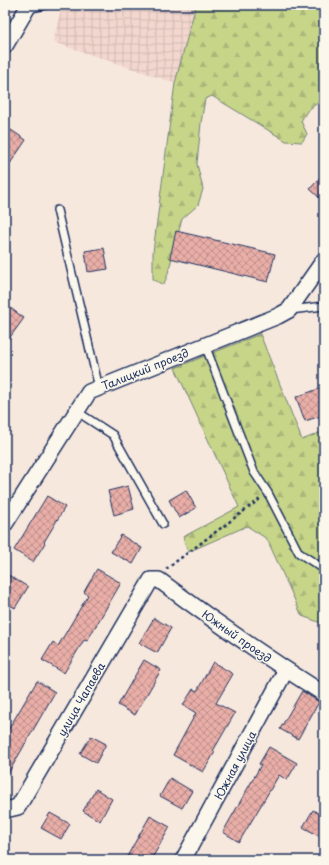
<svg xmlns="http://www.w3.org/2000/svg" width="329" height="865" font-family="'Playpen Sans',sans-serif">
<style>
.industrial{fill:url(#industrial-grid)}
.forest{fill:url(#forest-firs);stroke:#718274}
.building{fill:url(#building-cross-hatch);stroke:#1b2f5e}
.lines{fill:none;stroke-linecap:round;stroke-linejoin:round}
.service-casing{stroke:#1b2f5e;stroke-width:10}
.minor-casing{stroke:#1b2f5e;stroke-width:18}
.path{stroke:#1b2f5e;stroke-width:2.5;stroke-dasharray:3 3;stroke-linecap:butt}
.service{stroke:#fbf7ec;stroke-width:7}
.minor{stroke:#fbf7ec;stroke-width:15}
.labels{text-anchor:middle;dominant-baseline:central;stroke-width:3;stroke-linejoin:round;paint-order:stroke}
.street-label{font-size:11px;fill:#1b2f5e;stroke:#fbf7ec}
</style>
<defs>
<pattern id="industrial-grid" width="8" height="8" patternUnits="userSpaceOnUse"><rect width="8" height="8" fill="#f3d7ce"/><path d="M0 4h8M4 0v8" fill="none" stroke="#d0b9b3"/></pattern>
<pattern id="forest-firs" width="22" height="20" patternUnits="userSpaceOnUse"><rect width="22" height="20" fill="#c7d589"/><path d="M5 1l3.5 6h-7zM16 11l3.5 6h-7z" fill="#aab779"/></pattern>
<pattern id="building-cross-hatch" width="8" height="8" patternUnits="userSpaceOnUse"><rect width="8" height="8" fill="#e9aea7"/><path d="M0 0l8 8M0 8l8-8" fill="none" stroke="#bc8e8b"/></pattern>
</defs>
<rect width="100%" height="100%" fill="#f7e8de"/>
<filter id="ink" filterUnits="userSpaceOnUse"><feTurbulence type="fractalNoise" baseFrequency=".025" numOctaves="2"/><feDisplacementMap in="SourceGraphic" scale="8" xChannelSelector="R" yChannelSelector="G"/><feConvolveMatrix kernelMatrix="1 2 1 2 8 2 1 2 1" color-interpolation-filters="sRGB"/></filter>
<g filter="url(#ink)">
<polygon class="industrial" points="62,5 196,5 175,83 53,42"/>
<g class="forest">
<polygon points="196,5 324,5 324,98 307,111 301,121 307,134 302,142 286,141 212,96 205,99 201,123 197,164 203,189 198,205 182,219 167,277 163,285 153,279 153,252 175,83"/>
<polygon points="260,334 302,440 324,431 324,624 302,616 267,539 247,526 188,552 183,537 239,507 175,368"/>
</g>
<g class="building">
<polygon points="5,126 26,140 5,171"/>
<polygon points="324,173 324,202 310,189"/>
<polygon points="176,231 275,254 268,282 170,258"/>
<polygon points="104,248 108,269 88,272 85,251"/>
<polygon points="5,304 24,318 5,344"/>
<polygon points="324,387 324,415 305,421 296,397"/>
<polygon points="128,486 134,509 114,515 108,491"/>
<polygon points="186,490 196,508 179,518 169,500"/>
<polygon points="47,496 65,507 44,542 45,543 33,562 14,550"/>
<polygon points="121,535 142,548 133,564 111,552"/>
<polygon points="97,569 121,583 87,641 84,640 64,673 42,660 53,642 58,646 88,595 84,592"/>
<polygon points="5,573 28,587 15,608 5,602"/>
<polygon points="154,618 171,628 157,653 139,643"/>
<polygon points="144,660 161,670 135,715 118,705"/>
<polygon points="213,662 233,674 216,703 235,713 213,751 215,752 203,772 173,755 196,713 183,705 193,689 197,691"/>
<polygon points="37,681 55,692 5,779 5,735"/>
<polygon points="302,691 319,702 298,739 280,729"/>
<polygon points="91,736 106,744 96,763 80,754"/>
<polygon points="269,747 297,763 287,780 279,775 239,842 223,832 261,765 259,764"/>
<polygon points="170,778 192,791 182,808 160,796"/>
<polygon points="96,789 112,799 100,821 83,811"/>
<polygon points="313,810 324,817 324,839 303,827"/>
<polygon points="50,813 70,824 61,839 41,828"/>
<polygon points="150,816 170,827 151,860 125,860"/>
</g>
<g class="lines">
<g class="service-casing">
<g id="service">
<polyline points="27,9 45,5"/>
<polyline points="57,210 99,388"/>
<polyline points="290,310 324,306"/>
<polyline points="205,345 254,472 268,493 299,553 324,569"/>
<polyline points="76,411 113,435 163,524"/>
</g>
</g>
<g class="minor-casing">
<g id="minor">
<polyline points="5,46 29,5"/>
<polyline points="5,524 89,392 278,316 289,310 324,260"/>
<path d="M5 810 18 807 151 580H159C212 620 267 658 324 694"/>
<polyline points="183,860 286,670"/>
</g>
</g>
<polyline class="path" points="166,569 260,499"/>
<use href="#service" class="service"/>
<use href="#minor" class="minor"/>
</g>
</g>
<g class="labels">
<g class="street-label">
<text transform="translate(145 369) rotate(-22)">Талицкий проезд</text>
<text transform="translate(237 636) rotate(35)">Южный проезд</text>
<text transform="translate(81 699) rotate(-60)">улица Чапаева</text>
<text transform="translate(235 765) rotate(-62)">Южная улица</text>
</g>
</g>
<rect width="329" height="865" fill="none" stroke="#fbf7ec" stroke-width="20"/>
<rect x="10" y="10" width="309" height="845" fill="none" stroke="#1b2f5e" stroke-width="1.5" filter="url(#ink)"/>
</svg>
